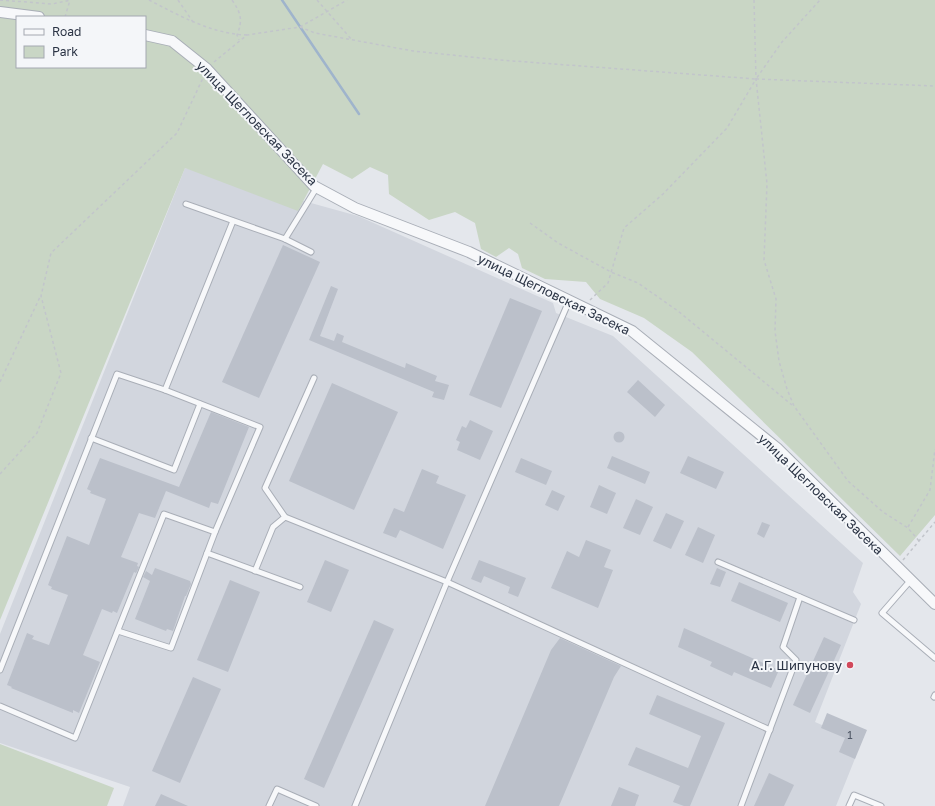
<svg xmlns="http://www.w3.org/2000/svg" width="935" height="806" font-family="'Golos Text',sans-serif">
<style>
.built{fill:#d2d6de}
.green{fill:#c9d6c5;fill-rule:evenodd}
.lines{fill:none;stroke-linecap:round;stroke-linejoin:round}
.stream{stroke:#9fb4cc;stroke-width:2.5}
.building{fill:#bbc0ca}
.lane-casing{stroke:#a9aeb7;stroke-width:7}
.street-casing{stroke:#a9aeb7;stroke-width:12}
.path{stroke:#c2c5cb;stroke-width:1.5;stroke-dasharray:3 3;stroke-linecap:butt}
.lane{stroke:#f7f8fa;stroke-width:5}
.street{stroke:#f7f8fa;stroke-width:10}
.poi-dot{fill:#d1495b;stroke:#f4f6f9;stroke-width:1.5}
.labels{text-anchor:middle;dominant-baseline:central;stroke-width:4;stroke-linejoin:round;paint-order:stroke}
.number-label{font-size:11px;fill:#4f5766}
.street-label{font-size:13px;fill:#2b3445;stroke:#f4f6f9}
.poi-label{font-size:13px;fill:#2b3445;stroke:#f4f6f9;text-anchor:end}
</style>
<rect width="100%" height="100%" fill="#e4e7ec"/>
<polygon class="built" points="185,168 358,216 553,303 556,313 613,336 863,563 853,592 861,604 815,722 854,739 856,756 836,806 123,806 130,787 0,743 0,634"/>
<g class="green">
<path d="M0 0H935V515L900 556 692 352 644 318 600 299 586 282 545 279 522 268 518 254 509 248 496 257 481 249 475 223 455 212 429 220 389 194 388 175 370 167 352 179 323 164 298 211 185 168 0 620ZM17 17H145V67H17Z"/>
<polygon points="0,744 114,788 107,806 0,806"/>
</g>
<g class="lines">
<polyline class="stream" points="282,0 359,114"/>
</g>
<g class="building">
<polygon points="283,245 320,262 259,398 222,382"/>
<polygon points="331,286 338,289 320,336 334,341 337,333 344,336 342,342 405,368 406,363 437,376 435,381 449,385 444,400 432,397 434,392 309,340"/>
<polygon points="510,298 542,311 501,408 469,395"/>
<polygon points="638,380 665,405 655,417 627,392"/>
<polygon points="332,383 398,412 354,510 289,481"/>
<polygon points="211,412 249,427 218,504 211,502 209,508 166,491 155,518 139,513 121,557 138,563 137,566 139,567 136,573 134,572 117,613 113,611 112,613 102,609 83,655 100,662 79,713 73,710 73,713 11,688 12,687 7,685 27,633 34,636 32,639 49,645 68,595 51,589 52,587 48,585 67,536 89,545 106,499 90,493 91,491 87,489 100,458 179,487"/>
<polygon points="470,420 493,431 480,460 457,450 460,442 456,440 462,426 466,428"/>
<circle cx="619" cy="437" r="5.5"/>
<polygon points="612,456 650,472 645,484 607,468"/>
<polygon points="688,456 724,472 716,489 680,473"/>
<polygon points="521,458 552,471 546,485 515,472"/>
<polygon points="422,469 439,476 436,483 466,495 443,549 400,530 396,538 383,533 394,508 404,512"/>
<polygon points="599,485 616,493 607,514 590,507"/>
<polygon points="552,490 565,496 558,511 545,505"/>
<polygon points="636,499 653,507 640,535 623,528"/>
<polygon points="666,513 684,521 671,549 653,541"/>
<polygon points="762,522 770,525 764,538 757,534"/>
<polygon points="698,527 715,535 703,563 685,555"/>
<polygon points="586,540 611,550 604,567 613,570 598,608 551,588 567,551 579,557"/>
<polygon points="325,560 349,570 331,612 307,602"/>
<polygon points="479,560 526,578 518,597 508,593 510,587 484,576 481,583 471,579"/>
<polygon points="155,568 190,581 191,584 186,596 185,596 173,631 167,629 166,631 135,619 150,581 143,577 146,571 152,575"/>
<polygon points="717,568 726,572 720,587 710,584"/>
<polygon points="230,580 260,592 228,672 197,660"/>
<polygon points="739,582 788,603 780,622 731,601"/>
<polygon points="374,620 394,629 324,788 304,779"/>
<polygon points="684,628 779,670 771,688 734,672 732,676 710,666 712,662 678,647"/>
<polygon points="824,637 841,645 810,713 793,705"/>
<polygon points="560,638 621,666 614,677 559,806 485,806 551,650"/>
<polygon points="193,677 221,689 180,783 152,771"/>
<polygon points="657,695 725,723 690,806 684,806 673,802 680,786 628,765 636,747 688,768 701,736 649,714"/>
<polygon points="827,713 867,730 855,759 839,752 845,738 821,728"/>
<polygon points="769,773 794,785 784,806 754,806"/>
<polygon points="619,787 639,795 635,806 611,806"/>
<polygon points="161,794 188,806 155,806"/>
</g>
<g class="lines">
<g class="lane-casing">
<g id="lane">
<polyline points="186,204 285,239 311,252"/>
<polyline points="285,239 317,187"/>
<polyline points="314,378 265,488 285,517 447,582 770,730"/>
<polyline points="91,438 174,470 200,404"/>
<polyline points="207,553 300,587"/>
<polyline points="718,562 854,620"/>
<polyline points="255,571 273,527 285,517"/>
<polyline points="910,581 882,613 935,658"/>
<polyline points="118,631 171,648 215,532 260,427 165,390"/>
<polyline points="0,670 117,374 165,390 233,221"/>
<polyline points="934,697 935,695"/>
<polyline points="0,706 75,738 164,514 215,532"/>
<polyline points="269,806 277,789 316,806"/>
<polyline points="355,806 447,582 569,301"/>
<polyline points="741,806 796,660 783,647 800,597"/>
<polyline points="849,806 854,795 881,806"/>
</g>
</g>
<g class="street-casing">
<g id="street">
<polyline points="0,12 39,17"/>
<polyline points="145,35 172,41 207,69 314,186 355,208 469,252 632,331 778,449 935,604"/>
</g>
</g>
<g class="path">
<polyline points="0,0 52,4 71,0"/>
<path d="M149 0C180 16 212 34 247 35"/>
<polyline points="178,0 193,22"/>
<path d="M232 0C241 13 243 20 237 35L239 40"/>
<polyline points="317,0 352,40"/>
<polyline points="754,0 756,79 767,184 764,260 776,299 775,331 779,361 787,389 794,406 848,481 883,512 908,528 919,541"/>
<polyline points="65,17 70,0"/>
<polyline points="300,27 347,0"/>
<polyline points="214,62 247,35 300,27 315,33 413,51 500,60 756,79 782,42 820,0"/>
<polyline points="756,79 935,86"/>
<polyline points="530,223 558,243 611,272 638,283 678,311 792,405"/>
<polyline points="590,300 608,283 624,228 663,194 727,128 756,79"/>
<polyline points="0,382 40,297"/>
<polyline points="0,474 37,433 61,373 41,296 51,253 177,133 203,78"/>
<polyline points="908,527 930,490 935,449"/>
<polyline points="903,560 935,522"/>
</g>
<use href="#lane" class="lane"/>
<use href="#street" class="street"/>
</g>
<circle class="poi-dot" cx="850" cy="665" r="4"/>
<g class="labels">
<g class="number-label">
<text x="850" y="734">1</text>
</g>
<g class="street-label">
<text transform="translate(257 123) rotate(46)">улица Щегловская Засека</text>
<text transform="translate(554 294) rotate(26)">улица Щегловская Засека</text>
<text transform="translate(821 494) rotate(44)">улица Щегловская Засека</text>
</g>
<g class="poi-label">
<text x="842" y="665">А.Г. Шипунову</text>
</g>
</g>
<rect x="16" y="16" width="130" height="52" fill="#f4f6f9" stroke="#a4a8b1"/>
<rect x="24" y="29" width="20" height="6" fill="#f7f8fa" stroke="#a4a8b1"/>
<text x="52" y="36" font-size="12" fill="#2b3445">Road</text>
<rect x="24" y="46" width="20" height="12" fill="#c9d6c5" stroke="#a4a8b1"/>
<text x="52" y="56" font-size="12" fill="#2b3445">Park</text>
</svg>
